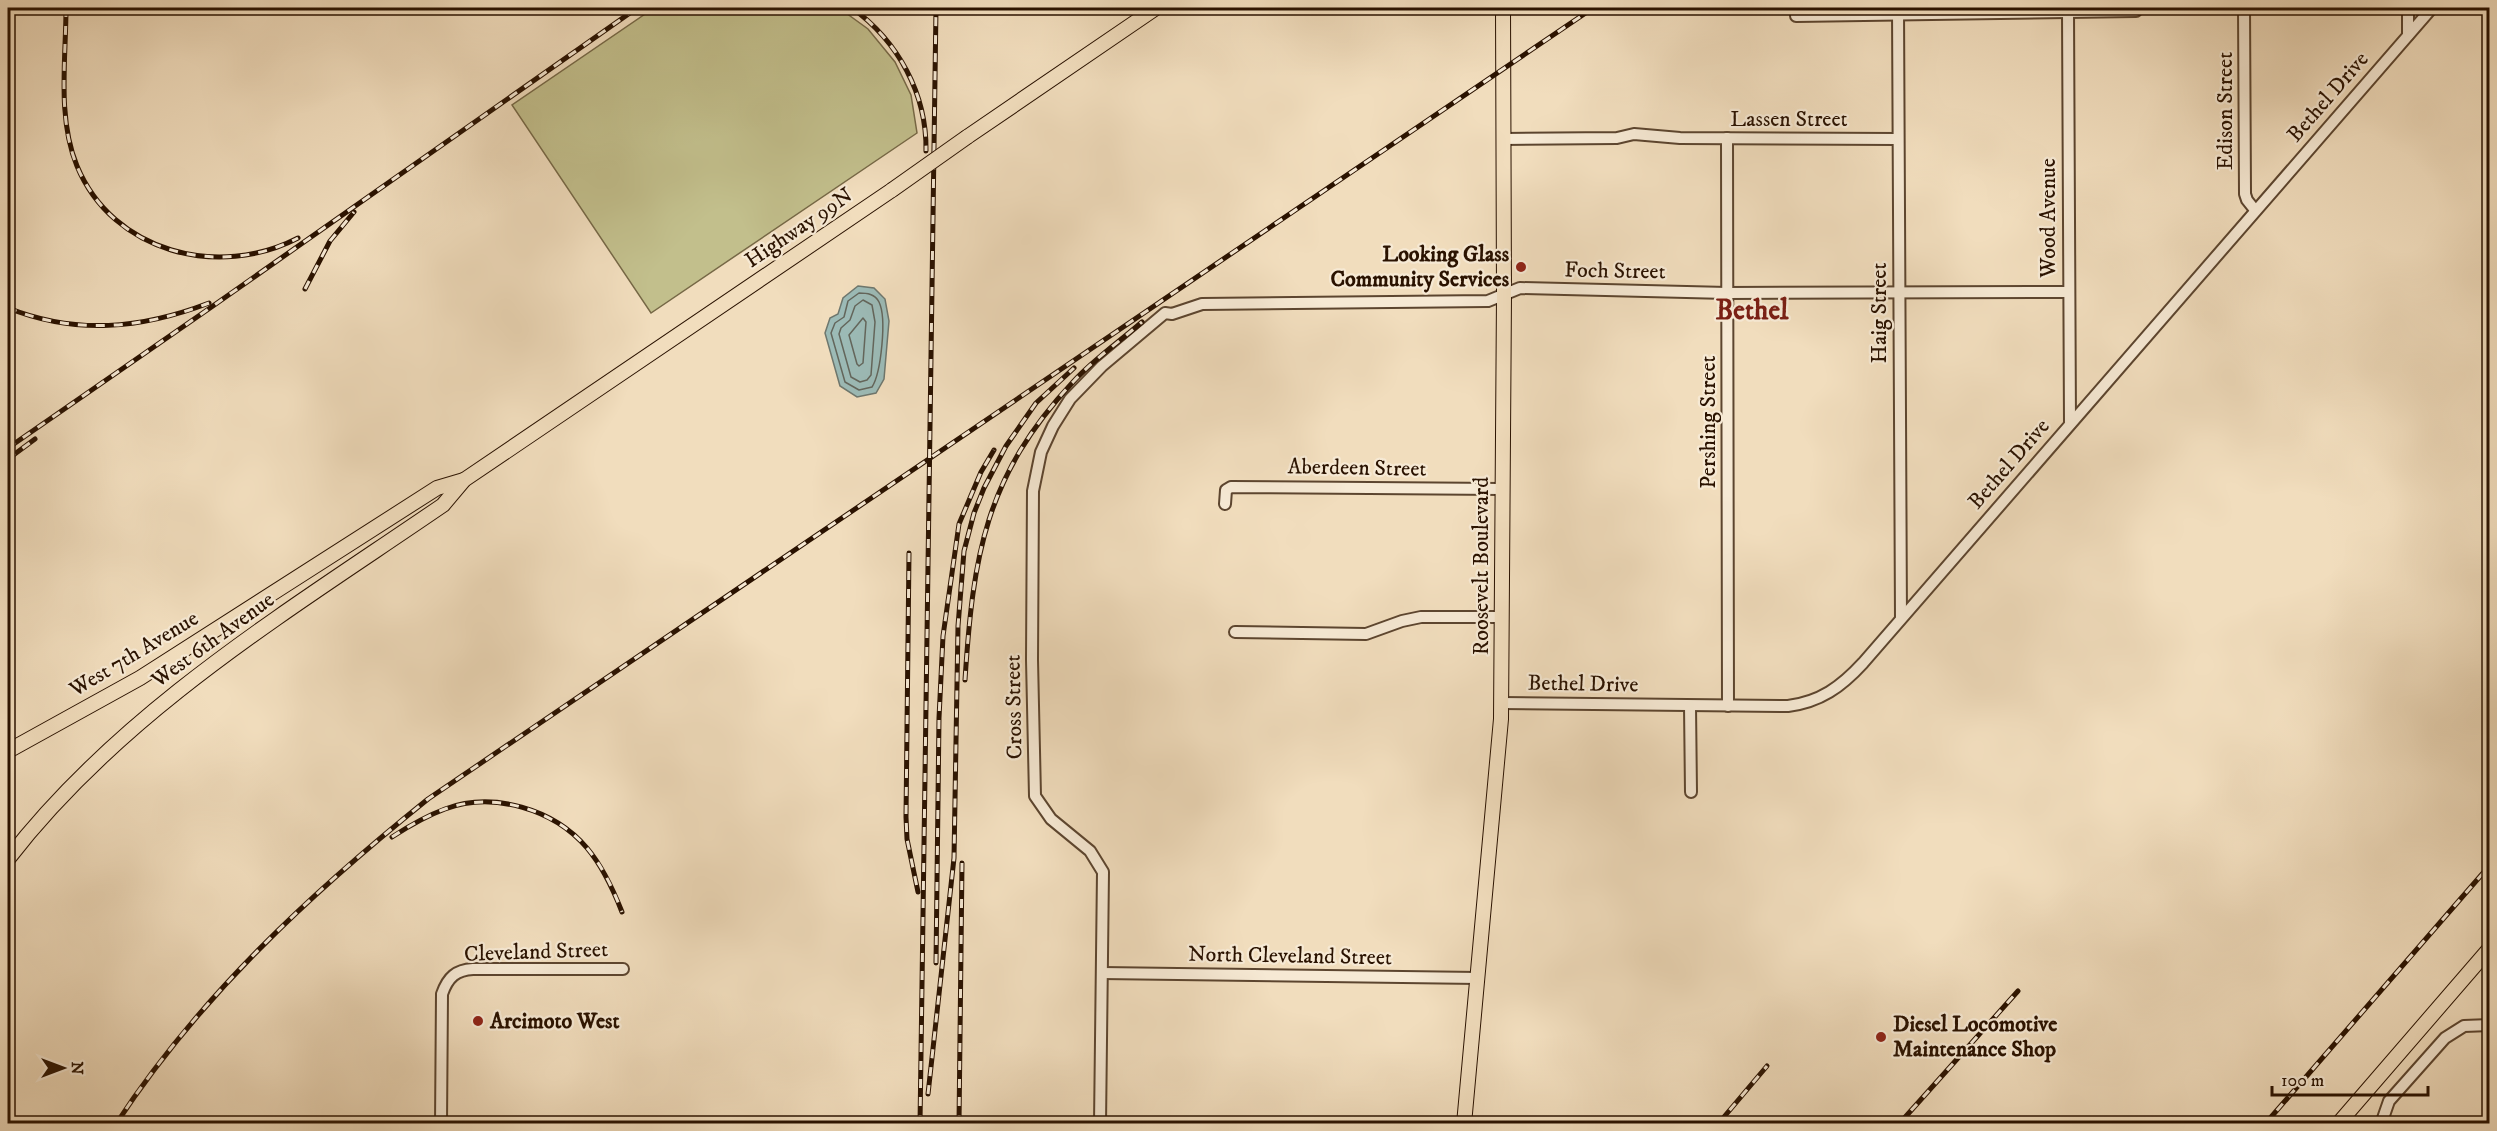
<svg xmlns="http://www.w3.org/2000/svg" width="2497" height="1131" font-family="'IM FELL DW Pica',serif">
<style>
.green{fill:#c2bf8c;stroke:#766846;stroke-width:1.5}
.water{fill:#9cbbb7;stroke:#6e776e;stroke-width:1.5}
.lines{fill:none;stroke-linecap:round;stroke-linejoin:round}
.shore{stroke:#63665c;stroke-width:1.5}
.minor-casing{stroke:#5c452f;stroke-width:14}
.major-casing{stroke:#2a1200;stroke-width:16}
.minor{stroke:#f6e9d4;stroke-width:10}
.major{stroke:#f1ddbd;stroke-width:14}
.rail-casing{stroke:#2a1200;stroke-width:5}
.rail{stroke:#f6e9d4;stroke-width:3;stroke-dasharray:9;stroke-linecap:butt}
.major-bridge-casing{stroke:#2a1200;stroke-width:16;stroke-linecap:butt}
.major-bridge{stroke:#f1ddbd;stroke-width:14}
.poi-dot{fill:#8f2418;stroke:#f6e9d4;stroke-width:2}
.labels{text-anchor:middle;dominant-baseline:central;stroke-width:4.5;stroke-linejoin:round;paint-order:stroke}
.street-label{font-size:22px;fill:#2a1200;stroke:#f6e9d4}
.poi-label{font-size:22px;font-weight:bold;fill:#2a1200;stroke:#f6e9d4;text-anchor:start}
.district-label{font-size:28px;font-weight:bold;fill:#7a1f14;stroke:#f6e9d4}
</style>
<rect width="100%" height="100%" fill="#f1ddbd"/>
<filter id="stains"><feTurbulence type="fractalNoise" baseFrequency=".00333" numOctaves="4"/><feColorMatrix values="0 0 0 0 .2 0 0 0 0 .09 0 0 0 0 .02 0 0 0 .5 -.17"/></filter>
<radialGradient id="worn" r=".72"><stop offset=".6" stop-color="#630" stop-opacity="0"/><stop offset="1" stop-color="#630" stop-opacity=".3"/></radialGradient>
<polygon class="green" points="654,8 839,8 868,29 895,62 911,95 917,133 651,313 512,105"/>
<polygon class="water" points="858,286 874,288 885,299 889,321 884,379 876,393 857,397 840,386 825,333 830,318 838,314 843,298"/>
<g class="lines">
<g class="shore">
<path d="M859 293C867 293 875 294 879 302 887 318 881 373 872 387L859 390 845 382 831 333 835 323 844 317 848 301Z"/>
<polygon points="863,300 872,305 875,322 871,375 867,380 860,382 851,377 839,334 841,328 850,320 855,306"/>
<polygon points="863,318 866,322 863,363 859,366 857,364 849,335"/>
</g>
<g class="minor-casing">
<g id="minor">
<polyline points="1898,8 1901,618"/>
<polyline points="2244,8 2245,194 2247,200 2255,210"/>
<polyline points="2408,8 2408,35"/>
<polyline points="2068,12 2070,424"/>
<polyline points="1796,16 2136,11"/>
<polyline points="1727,138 1728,706"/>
<polyline points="1503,139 1617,138 1634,134 1680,138 1898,139"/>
<polyline points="1225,504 1226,490 1231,487 1502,489"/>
<polyline points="1235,632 1366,634 1402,621 1421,617 1501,617"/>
<path d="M1501 703 1788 706C1820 702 1841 687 1863 663L2432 8"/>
<polyline points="1690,706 1691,792"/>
<polyline points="1102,973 1478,978"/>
<path d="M441 1124 442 994C448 977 456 970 473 969H623"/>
<polyline points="1100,1124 1103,872 1090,851 1051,819 1035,796 1032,660 1033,491 1041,452 1053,426 1070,399 1102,366 1165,313 1172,314 1202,304 1488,301 1520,288 1727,293 2068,292"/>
<polyline points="2381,1124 2389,1101 2445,1038 2464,1026 2490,1025"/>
</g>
</g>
<g class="major-casing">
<g id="major">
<polyline points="967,137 1156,8"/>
<polyline points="8,751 140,678 437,488 464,480"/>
<path d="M8 859C123 710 290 610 443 505L464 480 892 190"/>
<polyline points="1464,1124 1501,719 1504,295 1503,8"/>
<polyline points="2338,1124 2490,948"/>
</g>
</g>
<use href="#minor" class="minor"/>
<use href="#major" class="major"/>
<g class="rail-casing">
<g id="rail">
<path d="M66 8C66 58 57 118 77 166 113 253 219 279 298 238"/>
<path d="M852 8C898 41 927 94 926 151"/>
<polyline points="305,289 330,241 354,212"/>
<path d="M8 308C76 335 141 329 209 303"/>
<polyline points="8,448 210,308 637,8"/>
<polyline points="8,459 35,439"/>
<polyline points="909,553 906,817 907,839 918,892"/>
<path d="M965 680C973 556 985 476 1073 382 1093 360 1119 342 1142 322"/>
<path d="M392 837C409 826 426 816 445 809 493 791 554 809 587 848 603 867 613 889 622 912"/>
<polyline points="936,963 939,718 943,636 959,524 981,472 994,450"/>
<polyline points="928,1094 954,858 958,626 964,551 974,513 984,488 1006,446 1036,403 1074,368"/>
<path d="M116 1124C199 997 311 893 428 799L1593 8"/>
<polyline points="920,1124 936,8"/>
<polyline points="959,1124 962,863"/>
<polyline points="1718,1124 1767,1066"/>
<polyline points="1899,1124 2018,991"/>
<polyline points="2265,1124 2490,865"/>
</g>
</g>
<use href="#rail" class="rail"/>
<g class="major-bridge-casing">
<polyline id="major-bridge" points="892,190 967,137"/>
</g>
<use href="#major-bridge" class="major-bridge"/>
</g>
<g class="poi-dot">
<circle cx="1521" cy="267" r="6"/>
<circle cx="478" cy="1021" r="6"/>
<circle cx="1881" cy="1037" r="6"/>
</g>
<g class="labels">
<g class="street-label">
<text transform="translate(2328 97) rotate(-49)">Bethel Drive</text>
<text transform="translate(2225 111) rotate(-90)">Edison Street</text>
<text x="1789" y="119">Lassen Street</text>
<text transform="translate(2048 218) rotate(-90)">Wood Avenue</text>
<text transform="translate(799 228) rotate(-34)">Highway 99N</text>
<text transform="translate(1615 271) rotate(1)">Foch Street</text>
<text transform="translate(1879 313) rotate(-90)">Haig Street</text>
<text transform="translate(1708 422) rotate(-90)">Pershing Street</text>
<text transform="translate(2009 464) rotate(-49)">Bethel Drive</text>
<text transform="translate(1357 468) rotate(1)">Aberdeen Street</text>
<text transform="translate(1481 566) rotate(-90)">Roosevelt Boulevard</text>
<text transform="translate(213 640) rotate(-36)">West 6th Avenue</text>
<text transform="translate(134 654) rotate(-31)">West 7th Avenue</text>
<text transform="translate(1583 684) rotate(1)">Bethel Drive</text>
<text transform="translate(1014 707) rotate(-91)">Cross Street</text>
<text transform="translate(536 952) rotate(-2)">Cleveland Street</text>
<text transform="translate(1290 956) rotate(1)">North Cleveland Street</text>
</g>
<g class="poi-label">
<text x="1509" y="254" text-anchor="end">Looking Glass<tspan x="1509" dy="25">Community Services</tspan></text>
<text x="490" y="1021">Arcimoto West</text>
<text x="1893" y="1024">Diesel Locomotive<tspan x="1893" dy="25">Maintenance Shop</tspan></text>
</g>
<g class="district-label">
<text x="1752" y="310">Bethel</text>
</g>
</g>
<rect width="2497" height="1131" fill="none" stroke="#f1ddbd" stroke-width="30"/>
<rect x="9" y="9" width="2479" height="1113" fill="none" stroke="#2a1200" stroke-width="3"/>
<rect x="15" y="15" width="2467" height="1101" fill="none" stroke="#2a1200" stroke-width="1.5"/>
<g transform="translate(63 1068) rotate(90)" stroke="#f6e9d4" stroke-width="4.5" paint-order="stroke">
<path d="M0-4.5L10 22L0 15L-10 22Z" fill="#2a1200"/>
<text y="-9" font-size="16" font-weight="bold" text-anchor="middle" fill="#2a1200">N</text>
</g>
<path d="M2272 1086v9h156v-9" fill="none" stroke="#2a1200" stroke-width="3"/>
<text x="2281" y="1086" font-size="18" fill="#2a1200" stroke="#f6e9d4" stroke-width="4.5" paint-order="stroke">100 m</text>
<rect width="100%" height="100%" filter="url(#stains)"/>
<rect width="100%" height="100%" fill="url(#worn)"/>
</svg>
